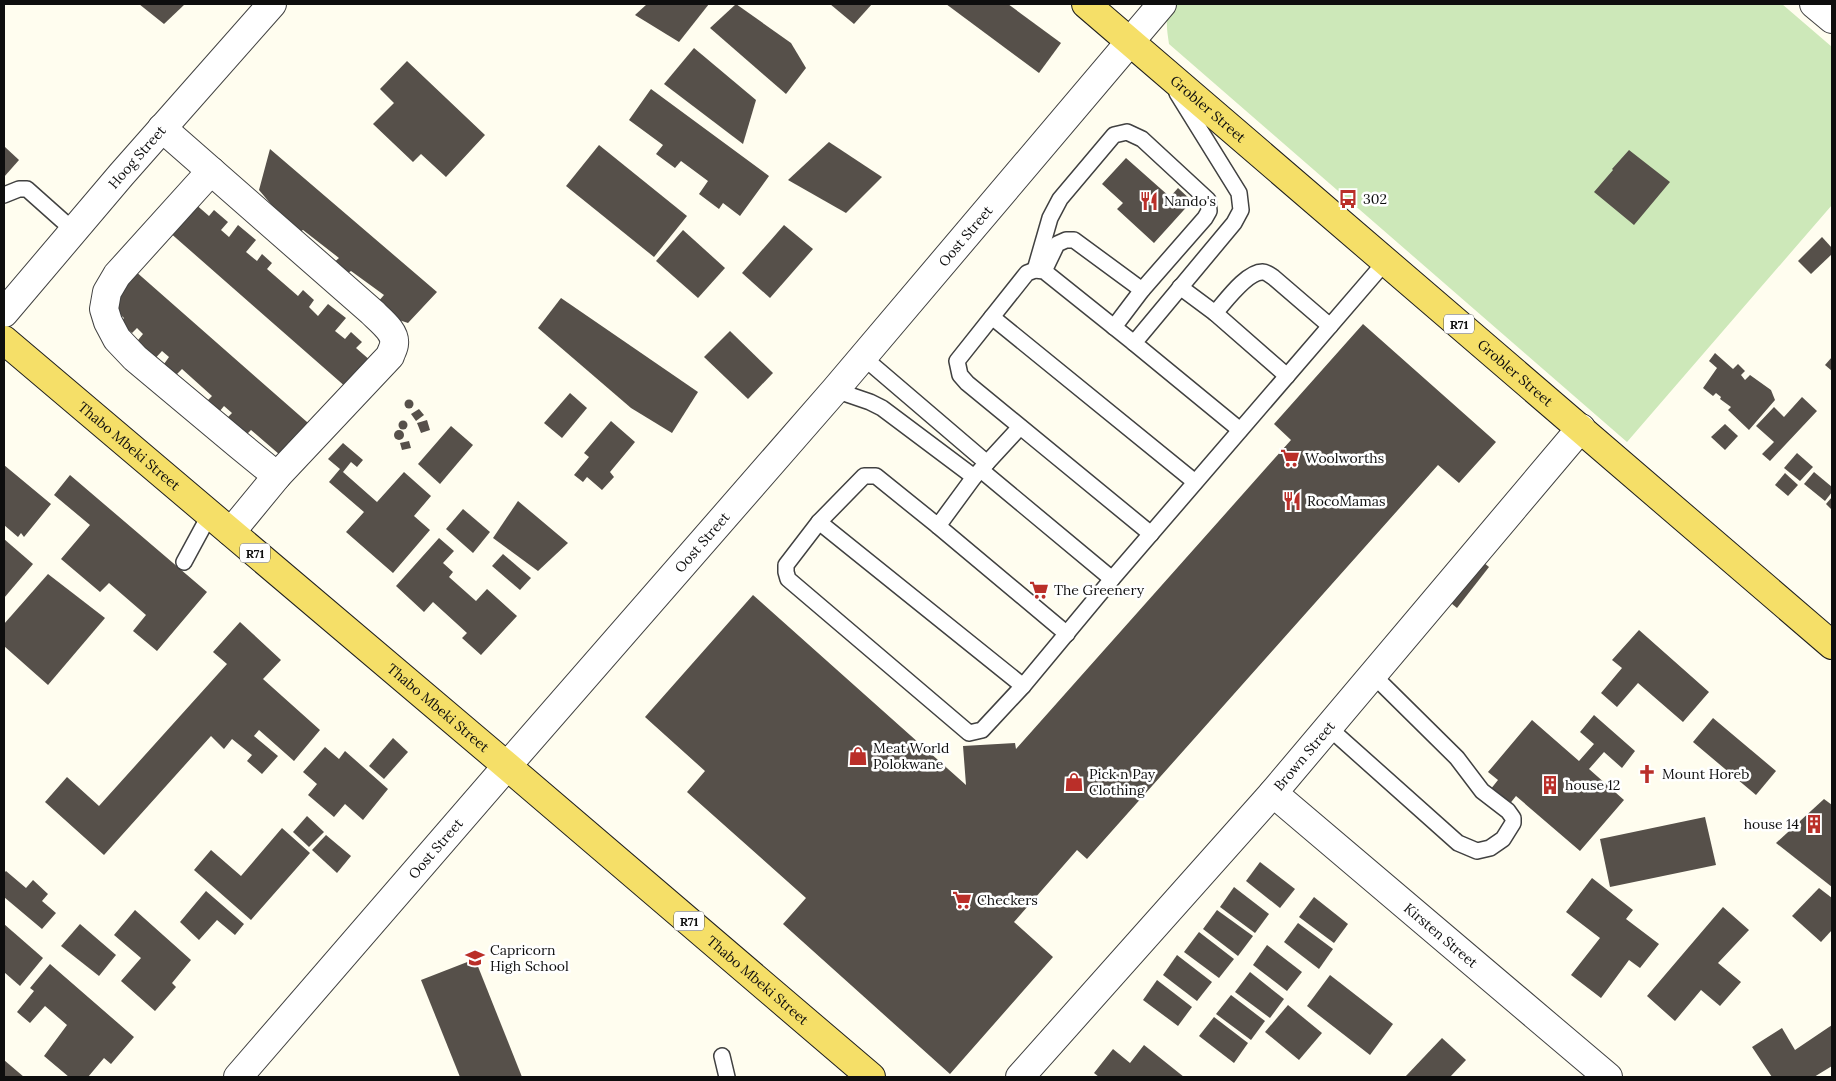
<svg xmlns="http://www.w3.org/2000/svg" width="1836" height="1081" font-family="Lora,serif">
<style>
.green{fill:#cde8b9}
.building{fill:#56504a}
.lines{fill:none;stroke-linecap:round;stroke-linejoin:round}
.lane-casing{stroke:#414141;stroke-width:18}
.street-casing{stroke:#414141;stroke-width:30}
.primary-casing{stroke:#1f1f1f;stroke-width:30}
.lane{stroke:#fff;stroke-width:15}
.street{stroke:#fff;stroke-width:28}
.primary{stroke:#f5df68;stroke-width:28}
.labels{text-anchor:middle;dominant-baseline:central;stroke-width:5;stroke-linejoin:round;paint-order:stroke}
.shield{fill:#fff;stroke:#565656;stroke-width:1}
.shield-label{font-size:12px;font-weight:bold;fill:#0e0e0e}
.street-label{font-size:14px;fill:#0e0e0e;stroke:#fff}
.poi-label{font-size:14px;fill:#0e0e0e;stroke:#fff;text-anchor:start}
</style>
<rect width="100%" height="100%" fill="#fffdef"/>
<path class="green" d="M1173 4H1782L1832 47V205L1627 442 1169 44C1167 30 1164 15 1173 4Z"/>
<g class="building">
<polygon points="139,4 185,4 164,24"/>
<polygon points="647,4 709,4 679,42 635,15"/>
<polygon points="736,4 791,43 806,68 786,94 710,28"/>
<polygon points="830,4 872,4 854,24"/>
<polygon points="946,4 1008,4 1061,43 1039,73"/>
<polygon points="694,48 756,100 743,144 664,84"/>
<polygon points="407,61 485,135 446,177 421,154 413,162 373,124 394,103 380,89"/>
<polygon points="651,89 769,176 740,216 723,203 719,209 699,194 708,181 681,161 675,168 656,154 663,145 629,120"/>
<polygon points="829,142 882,177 846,213 788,180"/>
<polygon points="599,145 687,216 654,257 566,186"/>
<polygon points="5,147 19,160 4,177 4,149"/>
<polygon points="270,149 437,292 408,323 390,317 377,303 384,295 351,271 343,276 332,264 339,258 303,230 296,234 259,190"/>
<polygon points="1629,150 1670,182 1634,225 1594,192 1613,170 1617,174 1612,169"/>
<polygon points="1126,158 1170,197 1178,188 1192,201 1154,243 1117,209 1123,203 1102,184"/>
<polygon points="193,202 209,216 214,210 228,222 221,230 229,237 238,225 256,240 246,252 257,261 262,254 272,263 267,269 298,296 303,290 314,300 309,307 318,316 328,304 346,318 335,331 345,339 351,332 362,342 356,348 371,361 347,388 168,231"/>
<polygon points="784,225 813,249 770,298 742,273"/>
<polygon points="683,230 725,268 698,298 656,261"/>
<polygon points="1822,237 1832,248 1832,254 1811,274 1798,261"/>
<polygon points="134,270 315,429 287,461 251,430 242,439 222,423 232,413 224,406 219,412 207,401 212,396 182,369 176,375 164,364 169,357 162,351 151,363 134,345 143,334 137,328 132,333 120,323 124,318 106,302"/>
<polygon points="561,298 698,392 672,433 631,408 538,328"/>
<polygon points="1363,324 1496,442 1459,483 1438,465 1087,859 1077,850 1014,922 1053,957 950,1074 783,924 806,898 687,792 705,771 645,717 753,595 966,785 963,746 1015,743 1016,749 1291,440 1274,424"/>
<polygon points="730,331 773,373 748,399 704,357"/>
<polygon points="1715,353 1733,369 1738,364 1745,371 1741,375 1745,380 1750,375 1771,390 1775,400 1749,430 1728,410 1731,407 1720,399 1721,397 1716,393 1713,396 1703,388 1717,368 1709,361"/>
<polygon points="1832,357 1832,371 1825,365"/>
<polygon points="570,393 587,408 562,438 544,423"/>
<polygon points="1802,397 1817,411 1770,461 1762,454 1774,442 1756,426 1774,407 1784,417"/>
<circle cx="409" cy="404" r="4.5"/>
<polygon points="419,409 424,415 416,421 411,414"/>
<polygon points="427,420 430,430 421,433 417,423"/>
<circle cx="403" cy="425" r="4.5"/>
<polygon points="611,421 635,442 610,472 614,477 602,490 587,477 583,482 574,475 589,457 584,453"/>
<polygon points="1725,424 1738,436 1725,450 1711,437"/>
<polygon points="451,426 473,445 440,484 418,464"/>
<circle cx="399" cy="435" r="5"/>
<polygon points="409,441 411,448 402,450 400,443"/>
<polygon points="343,443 363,460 357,467 351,462 343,472 377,502 404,472 431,496 414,516 430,530 393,573 346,532 364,512 329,482 340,469 328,459"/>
<polygon points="1797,453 1813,467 1800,481 1784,468"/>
<polygon points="4,465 51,504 24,537 21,533 18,537 4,525"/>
<polygon points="1814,472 1832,487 1832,492 1825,501 1804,484"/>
<polygon points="1785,473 1798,485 1788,496 1775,485"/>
<polygon points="70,475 207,592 157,651 133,631 146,615 109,583 100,592 61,559 90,525 54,495"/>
<polygon points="1832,497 1832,510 1826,504"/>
<polygon points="518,501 568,543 538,571 493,538"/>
<polygon points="463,509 490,532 473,553 446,529"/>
<polygon points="439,538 454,551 443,563 453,572 449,577 476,601 487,589 517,616 481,655 462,638 467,633 433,602 424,612 396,586"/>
<polygon points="4,539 33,564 4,598"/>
<polygon points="503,554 531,578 520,590 492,566"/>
<polygon points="1478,558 1489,567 1457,608 1446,599"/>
<polygon points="48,574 105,618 48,685 4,646 4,624"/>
<polygon points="240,622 281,660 263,679 320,730 294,761 259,730 254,736 278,756 262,774 247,761 252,755 232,739 224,749 211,736 104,855 45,802 67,777 99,806 227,664 213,652"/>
<polygon points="1639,630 1709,692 1683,722 1638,683 1617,707 1601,693 1622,668 1612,660"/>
<polygon points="1594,715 1635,751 1622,768 1604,752 1589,769 1624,800 1580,851 1516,796 1508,806 1490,790 1498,780 1488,772 1532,720 1579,761 1594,744 1580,732"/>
<polygon points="1713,718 1776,771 1756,795 1693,742"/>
<polygon points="393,738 408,752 384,779 369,766"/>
<polygon points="325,747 339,759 345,751 388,789 363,820 345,804 334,817 308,795 317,784 303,772"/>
<polygon points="1824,799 1832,805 1832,887 1776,843"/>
<polygon points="307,816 324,832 309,847 293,832"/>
<polygon points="1705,817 1716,865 1610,887 1600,839"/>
<polygon points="282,828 310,853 251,920 194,870 211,850 241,876"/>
<polygon points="326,835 351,856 337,873 312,850"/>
<polygon points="1260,862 1295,889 1280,908 1246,881"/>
<polygon points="6,871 26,888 33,880 48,894 42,901 56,913 42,929 4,897 4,873"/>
<polygon points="1592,878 1633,910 1626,919 1659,944 1640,968 1629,960 1601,998 1571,975 1600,938 1566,912"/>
<polygon points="1234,887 1269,914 1255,933 1220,907"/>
<polygon points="1819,888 1832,898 1832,930 1821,942 1792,916"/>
<polygon points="206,891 244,924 235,935 217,920 199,940 180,922"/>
<polygon points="1314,897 1348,924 1334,943 1299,917"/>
<polygon points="1723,907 1749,930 1718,963 1741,982 1720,1006 1701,990 1675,1021 1647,996"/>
<polygon points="135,910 191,960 172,983 176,987 155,1011 121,981 141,958 114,935"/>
<polygon points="1217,910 1253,936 1238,956 1203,929"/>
<polygon points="1298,923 1333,949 1319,969 1284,942"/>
<polygon points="4,924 43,958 20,986 4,972"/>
<polygon points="80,924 116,955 99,976 61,946"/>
<polygon points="1199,932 1234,959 1219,978 1184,952"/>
<polygon points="1267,945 1302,972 1287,991 1253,965"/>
<polygon points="1177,955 1212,982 1197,1001 1163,975"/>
<polygon points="475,959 522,1077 460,1077 421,980"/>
<polygon points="50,964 134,1037 111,1064 104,1058 88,1077 69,1077 44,1056 67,1025 45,1006 30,1023 17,1012 34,991 30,988"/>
<polygon points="1250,972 1284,999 1270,1018 1235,992"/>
<polygon points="1330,975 1393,1024 1370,1055 1307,1006"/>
<polygon points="1157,980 1192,1007 1178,1026 1143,1000"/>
<polygon points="1231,995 1265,1021 1251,1040 1216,1014"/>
<polygon points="1288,1005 1322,1033 1299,1060 1265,1032"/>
<polygon points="1214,1017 1248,1043 1234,1063 1199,1036"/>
<polygon points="1832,1025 1832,1066 1814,1077 1772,1077 1752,1047 1782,1028 1795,1050"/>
<polygon points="1442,1038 1466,1060 1450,1077 1405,1077"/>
<polygon points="1144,1045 1184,1077 1099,1077 1094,1073 1113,1049 1130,1063"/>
<polygon points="4,1060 24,1077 4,1077"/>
</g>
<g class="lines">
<g class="lane-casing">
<g id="lane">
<polyline points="1177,93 1239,193 1241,210 1234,223 1134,343 1240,430"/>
<polyline points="4,195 19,189 27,189 73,230"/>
<polyline points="1035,270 1050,218 1060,199 1114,135 1127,132 1142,139 1208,200 1209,211 1205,218 1142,290 1114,327"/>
<polyline points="1044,271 1057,244 1066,240 1074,240 1142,290"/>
<polyline points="1180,287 1215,313 1287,376"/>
<path d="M1215 313C1225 302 1247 271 1263 272 1266 272 1270 275 1273 277L1330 326"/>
<polyline points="992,317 1195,482"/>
<polyline points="1134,343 1044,271 1035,270 1027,273 957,361 960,375 967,383 1151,534"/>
<polyline points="863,357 987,463"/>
<polyline points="835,390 870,402 882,408 974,477"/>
<polyline points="1020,427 974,477 938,526 876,476 864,476 819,522 786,565 786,572 788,579 969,733 982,730 1023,686 1112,579 1386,261"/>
<polyline points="981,470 1112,579"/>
<polyline points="819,522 1023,686"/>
<polyline points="938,526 1067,634"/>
<polyline points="184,562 210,514"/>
<polyline points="1328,727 1458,843 1477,851 1490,848 1503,839 1513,823 1513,818 1508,811 1482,791 1457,758 1373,675"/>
<polyline points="722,1056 727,1077"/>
</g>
</g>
<g class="street-casing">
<g id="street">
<polyline points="1814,4 1832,19"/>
<path d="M162 128 372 312C380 320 396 332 394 344 394 348 391 352 390 356L277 476 231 532"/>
<polyline points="211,171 117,275 107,292 104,309 108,322 117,339 135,358 239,445 277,476"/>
<path id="s1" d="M4 313 121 175 272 4"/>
<path id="s2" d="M1273 793 1608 1077"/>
<path id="s3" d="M238 1077 507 766 835 390 1162 4"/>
<path id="s4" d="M1020 1077 1273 793 1581 428"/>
</g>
</g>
<g class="primary-casing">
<g id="primary">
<path id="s5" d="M1086 4 1832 645"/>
<path id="s6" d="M4 340 507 766 871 1077"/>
</g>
</g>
<use href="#lane" class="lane"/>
<use href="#street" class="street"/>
<use href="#primary" class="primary"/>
</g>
<defs>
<g id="bus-bare" transform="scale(1.5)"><path d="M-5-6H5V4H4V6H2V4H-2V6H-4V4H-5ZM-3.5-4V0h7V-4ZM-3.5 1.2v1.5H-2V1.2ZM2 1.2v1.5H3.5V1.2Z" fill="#ba2f29" stroke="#fff" stroke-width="2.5" paint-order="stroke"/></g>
<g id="restaurant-bare" transform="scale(1.5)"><path d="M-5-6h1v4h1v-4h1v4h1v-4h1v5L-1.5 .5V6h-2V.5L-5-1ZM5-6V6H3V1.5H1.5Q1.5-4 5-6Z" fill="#ba2f29" stroke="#fff" stroke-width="2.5" paint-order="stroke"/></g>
<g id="supermarket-bare" transform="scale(1.5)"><path d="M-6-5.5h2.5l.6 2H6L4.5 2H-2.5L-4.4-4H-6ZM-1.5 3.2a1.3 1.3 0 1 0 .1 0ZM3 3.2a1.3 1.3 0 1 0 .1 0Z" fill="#ba2f29" stroke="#fff" stroke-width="2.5" paint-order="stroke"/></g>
<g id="shop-bare" transform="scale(1.5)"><path d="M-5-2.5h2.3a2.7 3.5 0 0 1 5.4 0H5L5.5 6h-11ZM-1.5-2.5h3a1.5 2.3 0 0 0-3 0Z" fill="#ba2f29" stroke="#fff" stroke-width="2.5" paint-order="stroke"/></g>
<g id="church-bare" transform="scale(1.5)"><path d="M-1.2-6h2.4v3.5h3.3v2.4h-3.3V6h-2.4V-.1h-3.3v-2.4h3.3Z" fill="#ba2f29" stroke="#fff" stroke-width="2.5" paint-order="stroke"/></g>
<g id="building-bare" transform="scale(1.5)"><path d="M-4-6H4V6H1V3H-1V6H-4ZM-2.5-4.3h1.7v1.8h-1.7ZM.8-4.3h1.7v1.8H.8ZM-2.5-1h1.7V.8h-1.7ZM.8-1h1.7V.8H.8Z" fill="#ba2f29" stroke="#fff" stroke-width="2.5" paint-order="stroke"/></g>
<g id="school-bare" transform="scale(1.5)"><path d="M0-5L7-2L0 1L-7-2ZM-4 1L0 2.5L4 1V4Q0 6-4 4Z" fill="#ba2f29" stroke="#fff" stroke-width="2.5" paint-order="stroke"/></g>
</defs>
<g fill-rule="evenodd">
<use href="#bus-bare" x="1348" y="199"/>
<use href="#restaurant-bare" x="1149" y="201"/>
<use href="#supermarket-bare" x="1290" y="458"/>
<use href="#restaurant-bare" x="1292" y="501"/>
<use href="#supermarket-bare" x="1039" y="590"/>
<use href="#shop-bare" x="858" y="756"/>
<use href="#church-bare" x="1647" y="774"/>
<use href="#shop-bare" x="1074" y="782"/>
<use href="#building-bare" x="1550" y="785"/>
<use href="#building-bare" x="1814" y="824"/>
<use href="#supermarket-bare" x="962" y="900"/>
<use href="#school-bare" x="475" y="958"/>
</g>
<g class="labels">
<g class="shield">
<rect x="1444" y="314.5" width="30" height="19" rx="4"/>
<rect x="240" y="543.5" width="30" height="19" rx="4"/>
<rect x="674" y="911.5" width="30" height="19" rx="4"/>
</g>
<g class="shield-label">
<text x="1459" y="324">R71</text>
<text x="255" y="553">R71</text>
<text x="689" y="921">R71</text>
</g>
<g class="street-label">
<text stroke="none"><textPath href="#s5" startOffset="161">Grobler Street</textPath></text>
<text stroke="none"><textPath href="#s1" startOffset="205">Hoog Street</textPath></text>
<text stroke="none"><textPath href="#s3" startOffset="1112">Oost Street</textPath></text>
<text stroke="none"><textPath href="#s5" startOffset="566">Grobler Street</textPath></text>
<text stroke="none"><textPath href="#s6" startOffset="164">Thabo Mbeki Street</textPath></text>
<text stroke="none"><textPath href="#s3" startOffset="708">Oost Street</textPath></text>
<text stroke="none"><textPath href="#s6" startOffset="569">Thabo Mbeki Street</textPath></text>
<text stroke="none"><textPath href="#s4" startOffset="429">Brown Street</textPath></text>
<text stroke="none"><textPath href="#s3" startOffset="302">Oost Street</textPath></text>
<text stroke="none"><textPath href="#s2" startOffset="220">Kirsten Street</textPath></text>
<text stroke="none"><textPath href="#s6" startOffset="989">Thabo Mbeki Street</textPath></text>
</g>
<g class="poi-label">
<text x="1363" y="199">302</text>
<text x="1164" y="201">Nando's</text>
<text x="1305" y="458">Woolworths</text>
<text x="1307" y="501">RocoMamas</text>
<text x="1054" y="590">The Greenery</text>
<text x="873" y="748">Meat World<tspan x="873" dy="16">Polokwane</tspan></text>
<text x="1089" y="774">Pick n Pay<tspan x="1089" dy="16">Clothing</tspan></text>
<text x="1662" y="774">Mount Horeb</text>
<text x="1565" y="785">house 12</text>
<text x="1799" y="824" text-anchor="end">house 14</text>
<text x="977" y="900">Checkers</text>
<text x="490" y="950">Capricorn<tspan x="490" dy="16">High School</tspan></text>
</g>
</g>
<rect width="1836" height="1081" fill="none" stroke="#0e0e0e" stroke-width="10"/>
</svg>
